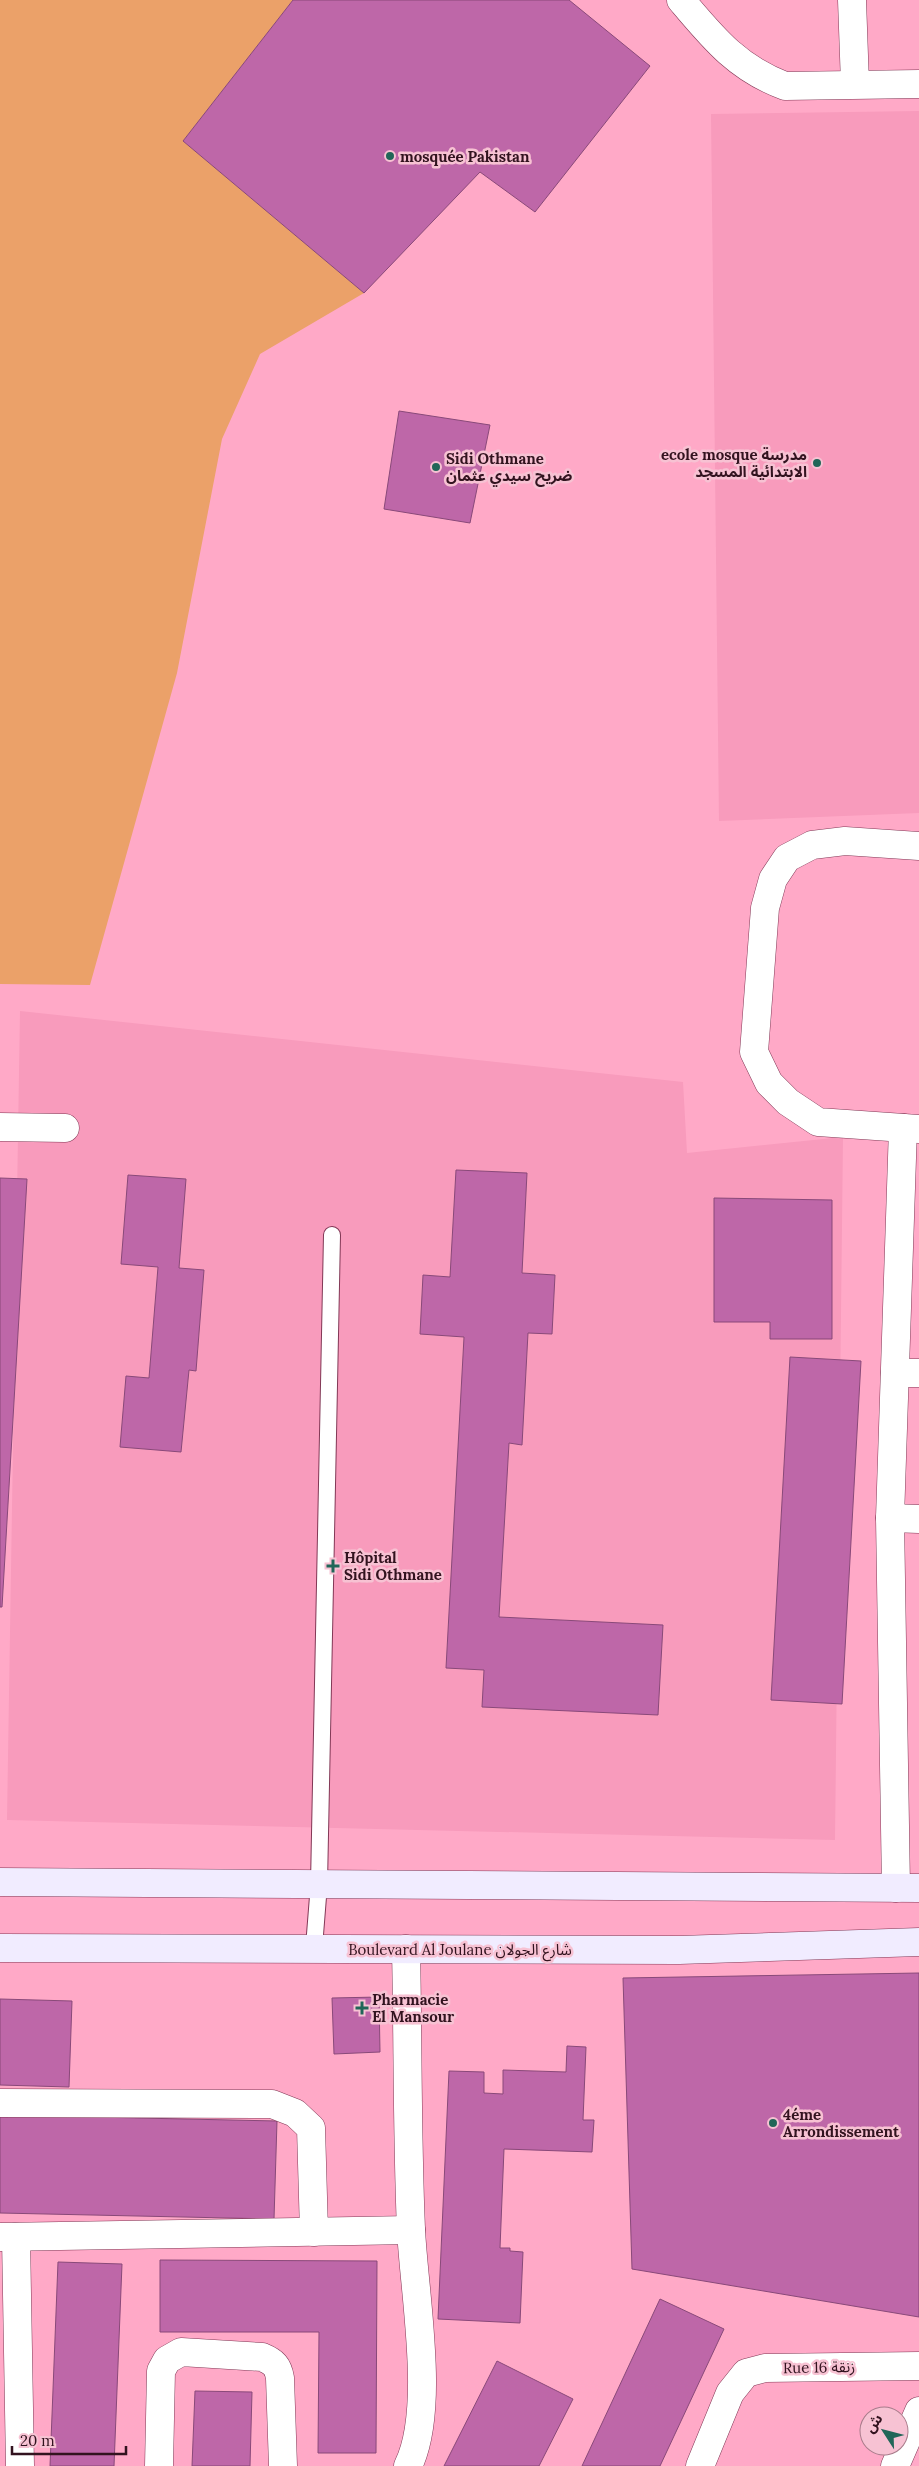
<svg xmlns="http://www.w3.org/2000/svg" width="919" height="2466" font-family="Lora,'Noto Sans Arabic',serif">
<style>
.built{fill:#f89bbc}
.green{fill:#eba169}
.building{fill:#be67a8;stroke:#894979}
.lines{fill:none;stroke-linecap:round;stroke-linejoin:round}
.lane-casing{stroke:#823856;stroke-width:18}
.street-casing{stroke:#823856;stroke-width:29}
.secondary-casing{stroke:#823856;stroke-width:29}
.lane{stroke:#fff;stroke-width:16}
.street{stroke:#fff;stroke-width:28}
.secondary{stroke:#f1ecff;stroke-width:28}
.poi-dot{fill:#216658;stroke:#f7c2d3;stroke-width:2}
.labels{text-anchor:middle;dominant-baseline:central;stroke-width:5;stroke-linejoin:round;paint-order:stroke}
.poi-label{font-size:15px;font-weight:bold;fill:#32131f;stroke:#f7c2d3;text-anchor:start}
.street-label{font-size:15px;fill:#32131f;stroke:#f7c2d3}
</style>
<rect width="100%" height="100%" fill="#ffa9c7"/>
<g class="built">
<polygon points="919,111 919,813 719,821 711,114"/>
<polygon points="20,1011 683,1082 687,1153 843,1137 835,1840 7,1820"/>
</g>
<polygon class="green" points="0,0 293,0 183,141 364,293 260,354 222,439 177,673 90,985 0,984"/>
<g class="building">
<polygon points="293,0 569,0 650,66 535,212 480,172 364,293 183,141"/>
<polygon points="399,411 490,425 470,523 384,509"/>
<polygon points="456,1170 527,1173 522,1273 555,1275 552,1334 528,1333 522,1445 509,1443 499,1617 663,1625 658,1715 482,1707 484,1670 446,1668 464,1337 420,1334 423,1275 450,1277"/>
<polygon points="128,1175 186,1179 179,1268 204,1270 196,1371 189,1370 181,1452 120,1447 126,1376 149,1378 158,1267 121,1264"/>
<polygon points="0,1178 27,1179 2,1607 0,1607"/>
<polygon points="714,1198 832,1200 832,1339 770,1339 770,1322 714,1322"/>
<polygon points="790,1357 861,1361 842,1704 771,1700"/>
<polygon points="919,1973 919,2317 632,2269 623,1978"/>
<polygon points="379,1997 380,2052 334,2054 332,1998"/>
<polygon points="0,1999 72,2001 69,2087 0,2085"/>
<polygon points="567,2046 586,2047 583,2120 594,2120 592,2152 504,2149 500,2248 510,2248 510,2251 523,2252 520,2323 438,2319 449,2071 484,2072 484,2093 503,2094 503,2070 566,2072"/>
<polygon points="0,2115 277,2121 274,2219 0,2213"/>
<polygon points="160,2260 377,2261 376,2453 318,2453 319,2332 160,2332"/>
<polygon points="58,2262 122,2264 114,2466 50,2466"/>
<polygon points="660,2299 724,2329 660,2466 582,2466"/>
<polygon points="497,2361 573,2399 539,2466 444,2466"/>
<polygon points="195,2391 252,2392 250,2466 192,2466"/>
</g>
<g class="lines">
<g class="lane-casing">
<polyline id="lane" points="314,1947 319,1884 332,1235"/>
</g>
<g class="street-casing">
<g id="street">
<path d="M681 0C713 38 737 68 785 86L919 84"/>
<polyline points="852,0 855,84"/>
<polyline points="919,846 845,841 812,845 787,858 773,879 765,908 754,1052 769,1083 788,1102 818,1122 919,1129"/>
<polyline points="0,1127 65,1128"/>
<polyline points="895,1373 919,1373"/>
<polyline points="890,1518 919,1519"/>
<polyline points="896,1888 890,1518 903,1128"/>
<path d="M406 1949C408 2042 407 2136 411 2229 414 2294 436 2409 408 2466"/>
<polyline points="0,2103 272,2104 295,2113 311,2128 314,2232"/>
<polyline points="0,2237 411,2230"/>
<polyline points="16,2237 20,2466"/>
<path d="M159 2466 161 2371 167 2360 181 2352 262 2357C274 2362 278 2366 280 2378L283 2466"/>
<polyline points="700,2466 730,2393 746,2373 765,2368 919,2366"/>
<polyline points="895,2466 919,2411"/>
</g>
</g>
<g class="secondary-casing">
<g id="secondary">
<polyline points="0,1882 919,1888"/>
<polyline points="0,1948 679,1950 919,1942"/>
</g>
</g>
<use href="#lane" class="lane"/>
<use href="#street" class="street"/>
<use href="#secondary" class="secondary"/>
</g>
<g class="poi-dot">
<circle cx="390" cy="156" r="5"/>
<circle cx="817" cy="463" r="5"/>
<circle cx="436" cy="467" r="5"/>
<path d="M330.5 1558.5h5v5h5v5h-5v5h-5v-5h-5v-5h5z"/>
<path d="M359.5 2000.5h5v5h5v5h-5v5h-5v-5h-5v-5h5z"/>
<circle cx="773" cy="2123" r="5"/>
</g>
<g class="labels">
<g class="poi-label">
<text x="400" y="156">mosquée Pakistan</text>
<text x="807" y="454" text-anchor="end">ecole mosque مدرسة<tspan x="807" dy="17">الابتدائية المسجد</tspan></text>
<text x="446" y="458">Sidi Othmane<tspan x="446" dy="17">ضريح سيدي عثمان</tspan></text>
<text x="344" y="1557">Hôpital<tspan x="344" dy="17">Sidi Othmane</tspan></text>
<text x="372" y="1999">Pharmacie<tspan x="372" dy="17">El Mansour</tspan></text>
<text x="783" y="2114">4éme<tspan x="783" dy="17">Arrondissement</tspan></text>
</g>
<g class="street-label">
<text x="460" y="1949">Boulevard Al Joulane شارع الجولان</text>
<text transform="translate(819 2367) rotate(-1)">Rue 16 زنقة</text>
</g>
</g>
<g transform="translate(884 2431) rotate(306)"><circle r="24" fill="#f7c2d3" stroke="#a87c8b"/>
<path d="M0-4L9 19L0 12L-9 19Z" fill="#216658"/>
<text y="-8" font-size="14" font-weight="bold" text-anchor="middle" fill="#32131f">ش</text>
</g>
<path d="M12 2446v8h114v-8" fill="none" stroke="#32131f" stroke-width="2.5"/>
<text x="20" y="2446" font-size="15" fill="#32131f" stroke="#f7c2d3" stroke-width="4" paint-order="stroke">20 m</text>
</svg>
